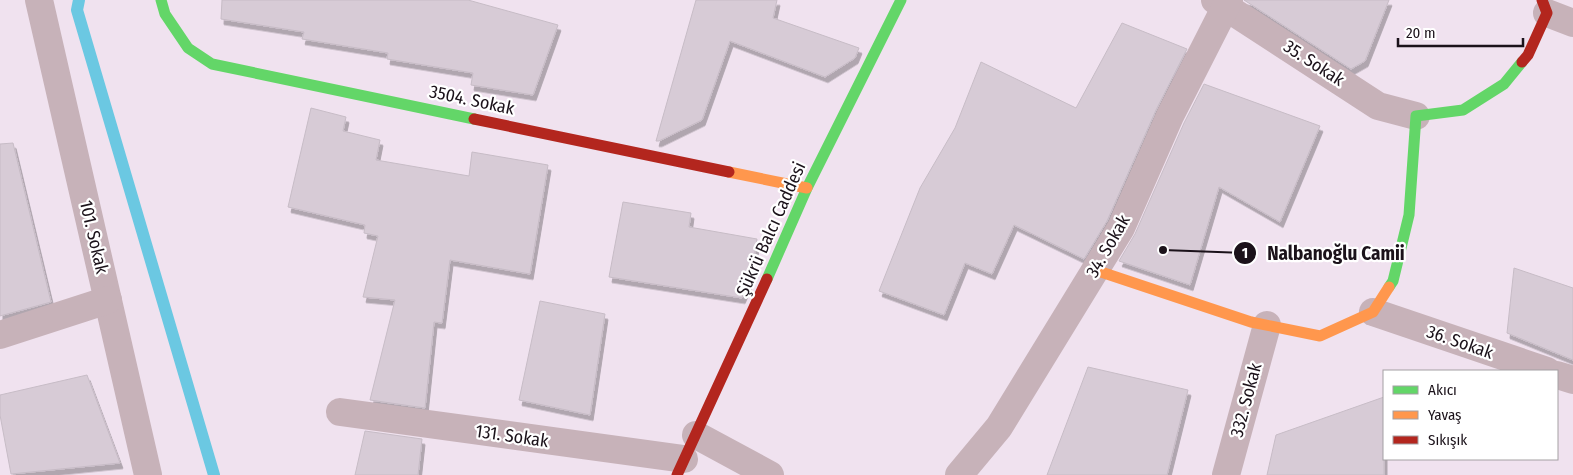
<svg xmlns="http://www.w3.org/2000/svg" width="1573" height="475" font-family="'Fira Sans Condensed',sans-serif">
<style>
.lines{fill:none;stroke-linecap:round;stroke-linejoin:round}
.stream{stroke:#6bc8e2;stroke-width:12}
.building{fill:#d7cbd6;stroke:#c7bcc6;filter:url(#shadow)}
.street{stroke:#c7b2b9;stroke-width:28}
.fast{stroke:#63d668;stroke-width:11}
.slow{stroke:#ff974d;stroke-width:11}
.jam{stroke:#b3261e;stroke-width:11}
.labels{text-anchor:middle;dominant-baseline:central;stroke-width:4.5;stroke-linejoin:round;paint-order:stroke}
.street-label{font-size:18px;fill:#1b121a;stroke:#fff}
.leader{fill:none;stroke:#1b121a;stroke-width:2}
.callout-dot{fill:#1b121a;stroke:#fff;stroke-width:2}
.mark-label{font-size:15px;text-anchor:middle;font-weight:bold;fill:#fff}
.callout-label{font-size:19px;text-anchor:middle;font-weight:bold;fill:#1b121a;stroke:#fff;stroke-width:4.5;stroke-linejoin:round;paint-order:stroke}
</style>
<defs>
<filter id="shadow"><feDropShadow dx="3" dy="5.5" stdDeviation="0" flood-color="#0004"/></filter>
</defs>
<rect width="100%" height="100%" fill="#f0e2ef"/>
<g class="lines">
<polyline class="stream" points="79,0 77,10 214,475"/>
</g>
<g class="building">
<polygon points="222,0 468,0 558,25 533,95 471,85 473,73 387,59 388,53 302,39 304,32 221,19"/>
<polygon points="696,0 777,0 773,18 859,48 855,58 825,77 730,41 702,120 659,141 656,141"/>
<polygon points="1244,0 1389,0 1365,61 1351,69"/>
<polygon points="1122,23 1187,49 1156,110 1107,221 1084,259 1014,225 992,274 965,263 944,315 879,291 920,188 955,128 981,62 1076,108"/>
<polygon points="1204,84 1320,126 1280,222 1219,187 1190,285 1119,261 1135,234 1184,123"/>
<polygon points="311,108 346,117 343,131 380,140 376,160 469,176 472,152 548,165 530,274 450,260 442,323 434,322 425,408 370,400 395,300 363,297 378,236 364,233 365,225 288,207"/>
<polygon points="13,143 51,302 0,316 0,144"/>
<polygon points="623,202 691,213 689,227 757,239 750,280 742,298 609,277"/>
<polygon points="1514,268 1573,288 1573,360 1507,333"/>
<polygon points="540,301 605,314 590,415 519,400"/>
<polygon points="1088,367 1188,390 1167,475 1047,475"/>
<polygon points="87,375 120,463 11,474 0,415 0,395"/>
<polygon points="1384,397 1384,475 1267,475 1276,435"/>
<polygon points="365,431 422,439 418,475 355,475"/>
</g>
<g class="lines">
<g class="street">
<polyline points="39,0 148,475"/>
<polyline points="1215,0 1378,106 1416,116"/>
<polyline points="1547,13 1573,23"/>
<polyline points="1373,312 1547,371"/>
<polyline points="0,335 108,300"/>
<polyline points="1557,375 1573,380"/>
<polyline points="340,412 684,459"/>
<polyline points="696,435 770,475"/>
<polyline points="959,475 999,427 1121,228 1170,116 1229,0"/>
<polyline points="1226,475 1267,325"/>
</g>
<g class="fast">
<polyline points="161,0 165,14 188,48 212,64 474,119"/>
<polyline points="767,279 807,188 901,0"/>
<polyline points="1389,287 1393,281 1409,215 1416,116 1463,110 1504,84 1522,62"/>
</g>
<g class="slow">
<polyline points="729,172 807,188"/>
<polyline points="1095,270 1251,322 1320,336 1373,312 1389,287"/>
</g>
<g class="jam">
<polyline points="1522,62 1528,55 1547,13 1542,0"/>
<polyline points="474,119 729,172"/>
<polyline points="677,475 767,279"/>
</g>
</g>
<g class="labels">
<g class="street-label">
<text transform="translate(1314 63) rotate(33)">35. Sokak</text>
<text transform="translate(472 100) rotate(12)">3504. Sokak</text>
<text transform="translate(771 229) rotate(-66)">Şükrü Balcı Caddesi</text>
<text transform="translate(94 237) rotate(77)">101. Sokak</text>
<text transform="translate(1108 246) rotate(-60)">34. Sokak</text>
<text transform="translate(1460 342) rotate(19)">36. Sokak</text>
<text transform="translate(1246 400) rotate(-75)">332. Sokak</text>
<text transform="translate(512 436) rotate(8)">131. Sokak</text>
</g>
</g>
<path class="leader" d="M1163 250L1245 253"/>
<g class="callout-dot">
<circle cx="1163" cy="250" r="5"/>
<circle cx="1245" cy="253" r="12"/>
</g>
<g class="mark-label">
<text x="1245" y="258">1</text>
</g>
<g class="callout-label">
<text x="1336" y="260">Nalbanoğlu Camii</text>
</g>
<rect x="1383" y="370" width="175" height="90" fill="#ffffff" stroke="#a4a0a3"/>
<rect x="1393" y="386" width="25" height="8" fill="#63d668" stroke="#a4a0a3"/>
<text x="1428" y="395" font-size="15" fill="#1b121a">Akıcı</text>
<rect x="1393" y="411" width="25" height="8" fill="#ff974d" stroke="#a4a0a3"/>
<text x="1428" y="420" font-size="15" fill="#1b121a">Yavaş</text>
<rect x="1393" y="436" width="25" height="8" fill="#b3261e" stroke="#a4a0a3"/>
<text x="1428" y="445" font-size="15" fill="#1b121a">Sıkışık</text>
<path d="M1398 38v8h125v-8" fill="none" stroke="#1b121a" stroke-width="2.5"/>
<text x="1406" y="38" font-size="15" fill="#1b121a" stroke="#ffffff" stroke-width="4" paint-order="stroke">20 m</text>
</svg>
